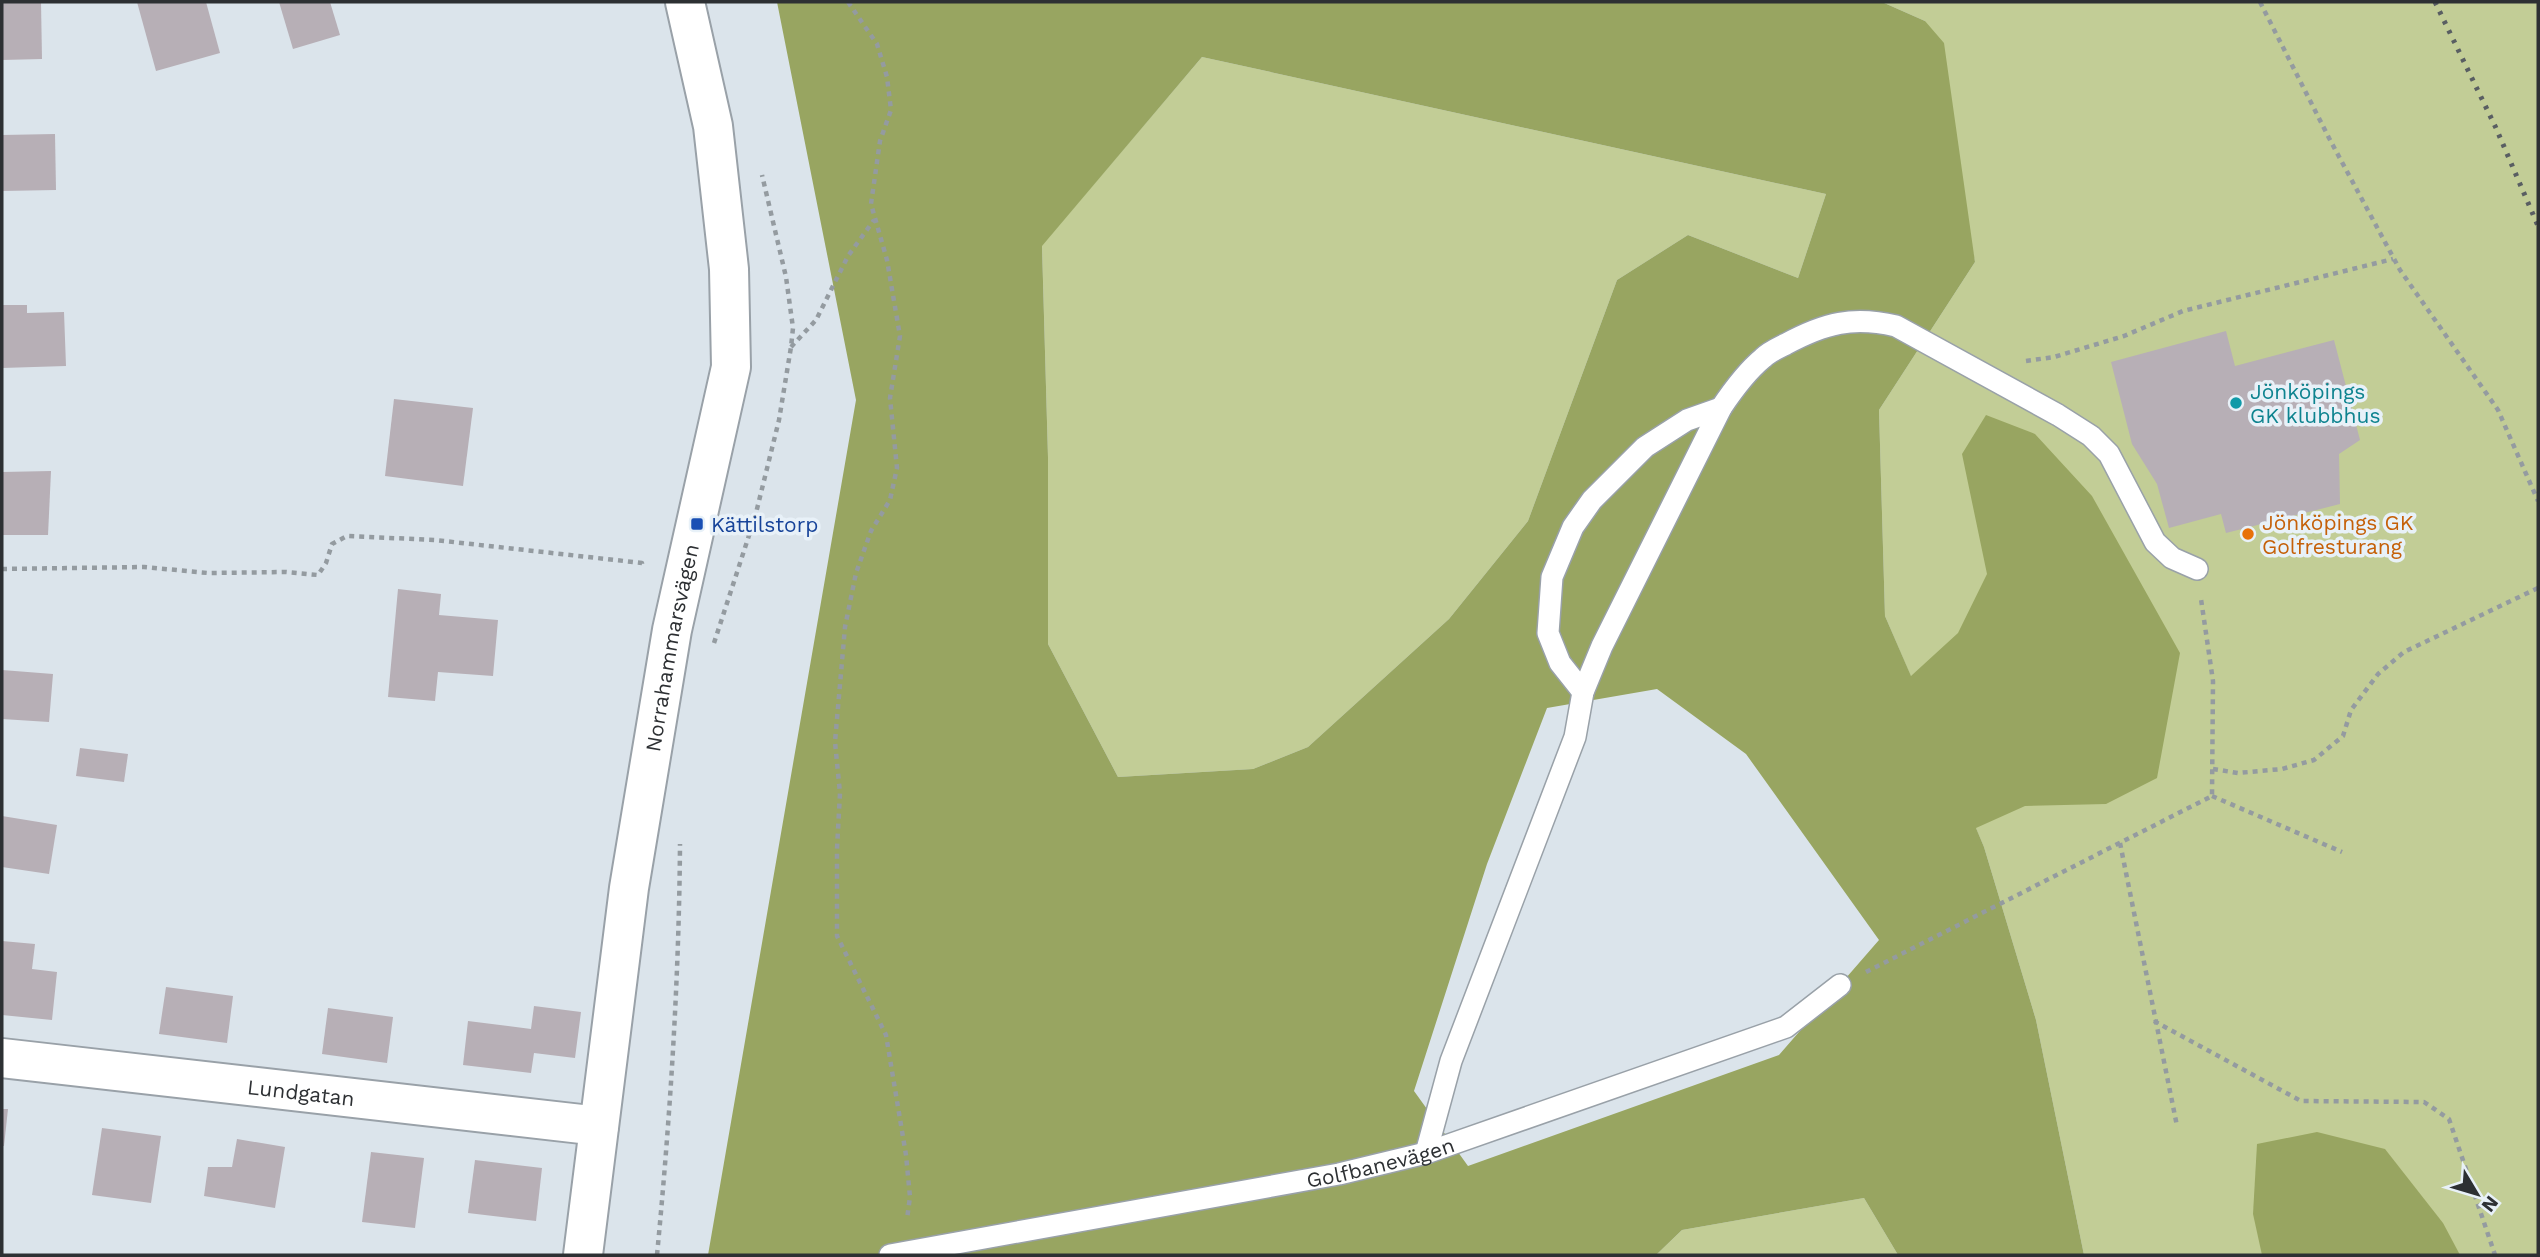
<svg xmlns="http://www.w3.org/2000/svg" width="2540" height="1257" font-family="'Work Sans',sans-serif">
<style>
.green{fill:#c2cd96}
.forest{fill:#98a561;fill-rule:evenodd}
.building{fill:#b7afb6}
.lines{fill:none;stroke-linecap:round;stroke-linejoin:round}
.lane-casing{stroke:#99a1a8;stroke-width:24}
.street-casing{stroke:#99a1a8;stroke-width:42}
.secondary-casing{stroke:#99a1a8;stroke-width:42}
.path{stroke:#949ba0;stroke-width:4.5;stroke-dasharray:5 5;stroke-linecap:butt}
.lane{stroke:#fff;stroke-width:21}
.street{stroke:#fff;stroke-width:38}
.secondary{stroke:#fff;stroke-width:38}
.rail{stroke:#595e62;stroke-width:5;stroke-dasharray:3.5 7;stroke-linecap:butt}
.culture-dot{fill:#0f9aa8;stroke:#e8f1f8;stroke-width:2.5}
.transit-dot{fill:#1a4fb4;stroke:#e8f1f8;stroke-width:2.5}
.food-dot{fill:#e8710a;stroke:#e8f1f8;stroke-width:2.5}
.labels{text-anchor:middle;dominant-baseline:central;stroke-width:7;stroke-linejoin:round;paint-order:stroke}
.culture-label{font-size:21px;fill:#0d838f;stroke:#e8f1f8;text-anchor:start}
.food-label{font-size:21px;fill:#c56008;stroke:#e8f1f8;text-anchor:start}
.transit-label{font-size:21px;fill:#164399;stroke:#e8f1f8;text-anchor:start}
.street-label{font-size:21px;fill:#2d3033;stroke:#e8f1f8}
</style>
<rect width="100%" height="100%" fill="#dbe4eb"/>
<g class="green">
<polygon points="1882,2 2538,2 2538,1255 2084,1255 2036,1020 1984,847 1885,616 1879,410 1975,262 1925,21"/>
<polygon points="1202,57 1826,194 1798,278 1688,235 1617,280 1528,521 1449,619 1308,747 1253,769 1118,777 1048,644 1048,457 1042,245"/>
<polygon points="1864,1198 1898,1255 1656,1255 1682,1230"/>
</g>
<g class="forest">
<path d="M777 2H1882L1925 21 1944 43 1975 262 1879 410 1885 616 1911 676 1958 633 1987 574 1962 454 1986 415 2035 434 2092 496 2180 653 2157 778 2106 804 2025 806 1976 828 1984 847 2036 1020 2084 1255H1898L1864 1198 1682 1230 1656 1255H708L856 400ZM1202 57 1826 194 1798 278 1688 235 1617 280 1528 521 1449 619 1308 747 1253 769 1118 777 1048 644V457L1042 246ZM1657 689 1746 754 1879 940 1779 1055 1468 1166 1414 1091 1487 864 1547 708Z"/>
<polygon points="2317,1132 2385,1149 2443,1223 2460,1255 2262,1255 2253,1214 2257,1144"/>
</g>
<g class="building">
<polygon points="2,2 41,2 42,59 2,60"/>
<polygon points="137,2 206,2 220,53 156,71"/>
<polygon points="279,2 330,2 340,35 293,49"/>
<polygon points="55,134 56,190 2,191 2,135"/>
<polygon points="2,305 27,305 27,313 64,312 66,366 2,368"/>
<polygon points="2226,331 2235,366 2334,340 2360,440 2339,454 2340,504 2226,533 2221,514 2169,528 2157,484 2132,444 2111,362"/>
<polygon points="394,399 473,408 463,486 385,476"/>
<polygon points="51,471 48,535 2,535 2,472"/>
<polygon points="398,589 441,594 439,615 498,620 493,676 438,672 435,701 388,697"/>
<polygon points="2,670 53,674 49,722 2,719"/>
<polygon points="80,748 128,754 124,782 76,776"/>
<polygon points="2,816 57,825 49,874 2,867"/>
<polygon points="2,941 35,944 32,969 57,972 52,1020 2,1015"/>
<polygon points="166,987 233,996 227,1043 159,1034"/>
<polygon points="534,1006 581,1012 575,1058 534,1053 531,1073 463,1065 468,1021 531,1029"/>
<polygon points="328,1008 393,1017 387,1063 322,1054"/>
<polygon points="2,1109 8,1109 4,1146 2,1146"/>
<polygon points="102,1128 161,1136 151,1203 92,1195"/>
<polygon points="237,1139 285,1147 275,1208 204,1196 208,1167 232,1167"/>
<polygon points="371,1152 424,1158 415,1228 362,1222"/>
<polygon points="475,1160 542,1168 536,1221 468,1213"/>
</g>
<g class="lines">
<g class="lane-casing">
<g id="lane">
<polyline points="1583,692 1560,663 1548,633 1552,577 1573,527 1592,500 1645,447 1687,420 1721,408"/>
<path d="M1426 1153 1451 1061 1575 737 1583 692 1602 646 1721 408C1733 390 1746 372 1763 358 1769 352 1778 348 1786 344 1825 323 1853 316 1896 326L2058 415 2091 436 2109 454 2155 542 2172 558 2197 569"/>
<path id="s1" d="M890 1255 1339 1174 1426 1153 1786 1027 1840 985"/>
</g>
</g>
<g class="street-casing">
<g id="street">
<path id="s2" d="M2 1058 599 1126"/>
</g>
</g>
<g class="secondary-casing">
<g id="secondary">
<path id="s3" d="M583 1255 629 888 672 630 731 367 729 269 713 126 685 2"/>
</g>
</g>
<g class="path">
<polyline points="848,2 877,44 887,77 891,110 880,141 871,204 887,260 900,336 890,398 897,468 890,500 871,531 856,573 845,627 835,742 840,793 837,849 837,936 886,1035 906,1155 910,1197 907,1219"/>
<polyline points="2260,2 2329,138 2400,270 2498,410 2538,501"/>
<polyline points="791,347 816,320 848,256 874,220"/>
<polyline points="2026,361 2054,357 2124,336 2183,311 2393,259"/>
<polyline points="2,569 144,567 208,573 286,572 318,575 326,563 332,544 347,536 435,540 642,563 642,568"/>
<polyline points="714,643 755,517 779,420 791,347 793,328 786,277 762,175"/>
<polyline points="2213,769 2238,773 2282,769 2314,760 2343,736 2351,710 2378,674 2404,652 2538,588"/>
<polyline points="2212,796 2342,852"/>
<polyline points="2120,843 2177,1126"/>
<polyline points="1866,972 2212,796 2213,681 2201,599"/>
<polyline points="2154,1021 2301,1101 2424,1102 2449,1119 2495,1255"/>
<path d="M657 1255C670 1119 679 981 680 844"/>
</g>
<use href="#lane" class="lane"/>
<use href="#street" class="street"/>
<use href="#secondary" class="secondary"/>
<polyline class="rail" points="2435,2 2496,128 2538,226"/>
</g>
<circle class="culture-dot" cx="2236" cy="403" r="7"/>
<rect class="transit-dot" x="690" y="517" width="14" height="14" rx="3.5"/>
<circle class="food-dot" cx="2248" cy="534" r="7"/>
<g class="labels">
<g class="culture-label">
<text x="2250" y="391">Jönköpings<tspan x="2250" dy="24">GK klubbhus</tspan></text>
</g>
<g class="food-label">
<text x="2262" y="522">Jönköpings GK<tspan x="2262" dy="24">Golfresturang</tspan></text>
</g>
<g class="transit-label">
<text x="711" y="524">Kättilstorp</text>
</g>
<g class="street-label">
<text stroke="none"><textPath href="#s3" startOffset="614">Norrahammarsvägen</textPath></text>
<text stroke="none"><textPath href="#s2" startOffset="301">Lundgatan</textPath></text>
<text stroke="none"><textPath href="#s1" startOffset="499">Golfbanevägen</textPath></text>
</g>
</g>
<rect width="2540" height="1257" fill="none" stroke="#2d3033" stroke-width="7"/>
<g transform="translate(2477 1194) rotate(128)" stroke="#e8f1f8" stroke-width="5" paint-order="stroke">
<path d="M0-5L12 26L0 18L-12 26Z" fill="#2d3033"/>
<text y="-10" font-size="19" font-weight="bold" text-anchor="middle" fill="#2d3033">N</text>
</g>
</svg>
